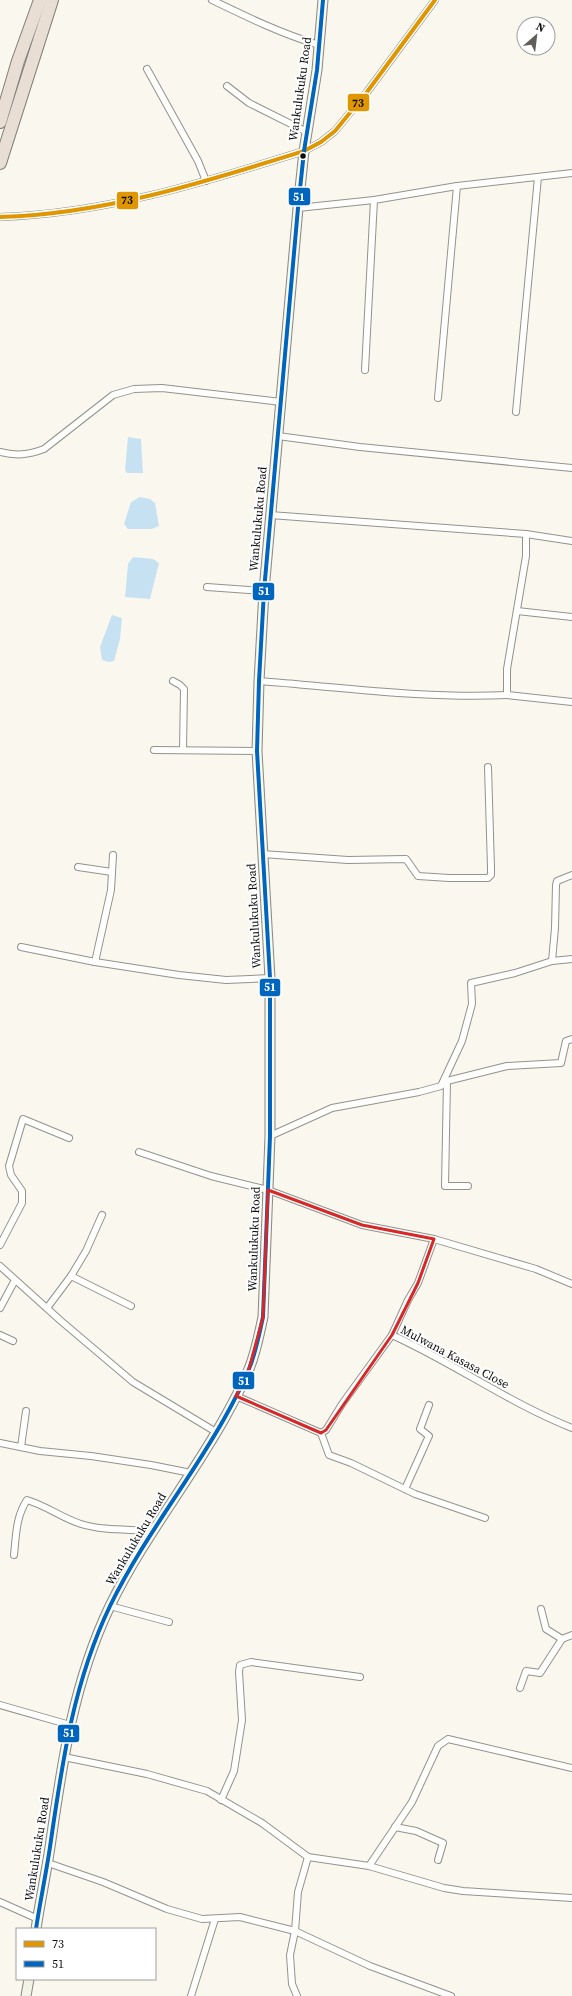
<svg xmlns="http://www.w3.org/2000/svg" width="572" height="1996" font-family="'Source Serif 4',serif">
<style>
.water{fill:#c6e2f2}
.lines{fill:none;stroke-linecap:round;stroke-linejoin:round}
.street-casing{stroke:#93928d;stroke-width:8}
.secondary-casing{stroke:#898884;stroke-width:11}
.highway-casing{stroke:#807f7a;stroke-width:14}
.street{stroke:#fefefc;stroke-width:6}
.secondary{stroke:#f4f3e7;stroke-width:9}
.highway{stroke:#e8ded4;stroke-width:12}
.bus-1-casing{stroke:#fff;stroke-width:7}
.bus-2-casing{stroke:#fff;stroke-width:7}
.bus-1{stroke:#df9601;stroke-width:4}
.bus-2{stroke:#0065bd;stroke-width:4}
.marked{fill:none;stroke:#d62828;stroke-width:3;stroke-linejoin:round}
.bus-dot{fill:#0b0b0b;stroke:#fff;stroke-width:1.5}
.labels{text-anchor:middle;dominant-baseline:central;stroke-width:4;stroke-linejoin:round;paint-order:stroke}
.street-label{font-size:12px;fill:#0b0b0b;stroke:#fff}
.line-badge{stroke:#fff;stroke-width:1.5}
.badge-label{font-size:11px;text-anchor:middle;font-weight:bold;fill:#fff}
.pale-badge-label{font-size:11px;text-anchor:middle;font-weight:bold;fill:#111}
</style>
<rect width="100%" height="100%" fill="#faf8ee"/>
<g class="water">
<polygon points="128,437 141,439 143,473 127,473 125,470"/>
<polygon points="140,497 150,499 155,503 159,526 152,529 128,529 124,524 131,502"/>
<polygon points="133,557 153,559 159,563 150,599 125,597 128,564"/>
<polygon points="112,615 122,618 120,639 114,661 109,662 102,660 100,647"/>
</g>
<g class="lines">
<g class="street-casing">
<g id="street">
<path d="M212 0C247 17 282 34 319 45"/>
<polyline points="147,69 198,161 206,181"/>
<polyline points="227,86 249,103 307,132"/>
<polyline points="298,208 374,200 457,186 572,173"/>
<path d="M0 217C104 214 205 182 304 151L321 142 335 131 367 92 435 0"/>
<polyline points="365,370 374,200"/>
<polyline points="438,398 457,186"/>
<polyline points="516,412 538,177"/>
<polyline points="278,436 360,447 572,468"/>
<path d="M0 452C16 456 28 455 44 449L113 395 134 389 162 388 281 402"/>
<polyline points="270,515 526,534 572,541"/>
<polyline points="526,534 526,556 507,669 507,695 572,702"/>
<polyline points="207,587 264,591"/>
<polyline points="517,611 572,617"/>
<polyline points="173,681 180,685 184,689 183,750"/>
<path d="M259 681C339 687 427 699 507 695"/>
<polyline points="154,750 257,751"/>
<polyline points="262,854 348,860 406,859 418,876 449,878 488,878 491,875 491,868 488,767"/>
<polyline points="78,867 112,872"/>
<polyline points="21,947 95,962 179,975 226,980 270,978"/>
<polyline points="552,961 555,928 556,885 557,881 572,875"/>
<polyline points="95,962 111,890 113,855"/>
<polyline points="447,1081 445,1186 468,1186"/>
<polyline points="442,1085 447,1081 507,1066 561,1063 566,1041 572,1039"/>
<polyline points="270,1136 332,1108 419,1092 441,1086 462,1041 472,1004 471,983 515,973 552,961 572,959"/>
<polyline points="139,1152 211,1176 268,1190 362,1225 434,1239 536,1269 572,1284"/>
<polyline points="0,1245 22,1203 22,1191 11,1175 9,1166 23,1119 69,1138"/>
<polyline points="0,1266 61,1321 133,1382 216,1432"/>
<polyline points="71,1276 131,1306"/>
<polyline points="0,1308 15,1280"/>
<polyline points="47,1308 71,1276 86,1251 102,1215"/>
<polyline points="0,1335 13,1341"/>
<polyline points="392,1335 408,1300 418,1283 434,1239"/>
<polyline points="236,1396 321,1433"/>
<path d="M321 1433 326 1430 342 1404 392 1335C454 1363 509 1403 572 1428"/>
<polyline points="321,1433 329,1455 351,1463 415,1494 485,1518"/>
<polyline points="0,1443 40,1451 91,1456 151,1465 191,1473"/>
<polyline points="21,1447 26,1411"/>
<polyline points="405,1489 428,1438 429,1436 420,1429 429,1405"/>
<path d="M14 1555C16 1536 16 1516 27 1500 47 1506 62 1518 81 1524 104 1531 129 1529 152 1531"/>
<polyline points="110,1606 169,1622"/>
<polyline points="541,1609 546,1629 562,1639"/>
<polyline points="520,1688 526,1671 540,1673 562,1639 572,1635"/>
<polyline points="0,1705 70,1725"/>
<polyline points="64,1757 147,1774 207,1791 262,1823 308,1857 369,1866 444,1888 463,1891 572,1898"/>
<polyline points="221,1800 234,1771 242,1720 239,1672 240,1665 251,1662 360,1677"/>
<polyline points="395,1827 416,1831 443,1843 438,1860"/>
<polyline points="48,1863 103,1882 167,1909 202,1919 240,1917 295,1931 370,1966 451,1996"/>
<polyline points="369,1866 412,1802 438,1746 448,1739 572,1768"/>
<polyline points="0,1902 38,1919"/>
<polyline points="191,1996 215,1919"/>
<polyline points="297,1996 292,1984 290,1955 295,1931 298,1892 308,1857"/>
</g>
</g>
<g class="secondary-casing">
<g id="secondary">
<path d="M36 1929C40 1902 46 1874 50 1847 62 1764 73 1683 110 1606 142 1540 188 1483 224 1419 233 1403 242 1386 249 1369 256 1352 259 1335 263 1317L270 1136V978L257 751 259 681 264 591 298 208 304 151 317 70 323 0"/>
<polyline points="26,1996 29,1979"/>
</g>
</g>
<g class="highway-casing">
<g id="highway">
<polyline points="0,122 18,61 40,0"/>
<polyline points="0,163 52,0"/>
</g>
</g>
<use href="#street" class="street"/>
<use href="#secondary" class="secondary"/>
<use href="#highway" class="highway"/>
<g class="bus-1-casing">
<path id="bus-1" d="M0 217C104 214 205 182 304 151L321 142 335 131 367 92 435 0"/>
</g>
<g class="bus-2-casing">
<path id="bus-2" d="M36 1929C40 1902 46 1874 50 1847 62 1764 73 1683 110 1606 142 1540 188 1483 224 1419 233 1403 242 1386 249 1369 256 1352 259 1335 263 1317L270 1136V978L257 751 259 681 264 591 298 208 304 151 317 70 323 0"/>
</g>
<use href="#bus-1" class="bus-1"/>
<use href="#bus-2" class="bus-2"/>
</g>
<path class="marked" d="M268 1190 362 1225 434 1239 418 1283 392 1335 326 1430 321 1433 236 1396 249 1369 263 1317Z"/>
<circle class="bus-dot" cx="303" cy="156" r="3.5"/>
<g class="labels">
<g class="street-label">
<text transform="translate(300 89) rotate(-82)">Wankulukuku Road</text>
<text transform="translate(258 519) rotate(-85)">Wankulukuku Road</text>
<text transform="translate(254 916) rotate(-93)">Wankulukuku Road</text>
<text transform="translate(254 1239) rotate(-88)">Wankulukuku Road</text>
<text transform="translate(455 1357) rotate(28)">Mulwana Kasasa Close</text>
<text transform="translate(136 1539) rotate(-59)">Wankulukuku Road</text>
<text transform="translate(37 1849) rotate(-81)">Wankulukuku Road</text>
</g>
</g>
<g class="line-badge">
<rect x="347" y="93" width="23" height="19" rx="4" fill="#df9601"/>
<rect x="288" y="187" width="23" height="19" rx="4" fill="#0065bd"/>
<rect x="116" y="191" width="23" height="19" rx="4" fill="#df9601"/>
<rect x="252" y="582" width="23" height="19" rx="4" fill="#0065bd"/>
<rect x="259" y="978" width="22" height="19" rx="4" fill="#0065bd"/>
<rect x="232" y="1371" width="23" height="19" rx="4" fill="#0065bd"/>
<rect x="57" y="1724" width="23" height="19" rx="4" fill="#0065bd"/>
</g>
<g class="badge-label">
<text x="299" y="201">51</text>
<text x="264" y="595">51</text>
<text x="270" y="991">51</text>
<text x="244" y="1385">51</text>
<text x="69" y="1737">51</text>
</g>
<g class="pale-badge-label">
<text x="358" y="107">73</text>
<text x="127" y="204">73</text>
</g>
<rect x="16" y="1928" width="140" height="52" fill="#ffffff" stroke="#9d9d9d"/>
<rect x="24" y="1941" width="20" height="6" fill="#df9601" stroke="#9d9d9d"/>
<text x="52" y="1948" font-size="12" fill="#0b0b0b">73</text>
<rect x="24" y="1961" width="20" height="6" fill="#0065bd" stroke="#9d9d9d"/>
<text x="52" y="1968" font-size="12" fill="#0b0b0b">51</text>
<g transform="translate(536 36) rotate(28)"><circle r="19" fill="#ffffff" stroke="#9d9d9d"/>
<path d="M0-3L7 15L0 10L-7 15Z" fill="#5f5e5a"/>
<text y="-6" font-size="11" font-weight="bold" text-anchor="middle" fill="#0b0b0b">N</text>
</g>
</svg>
